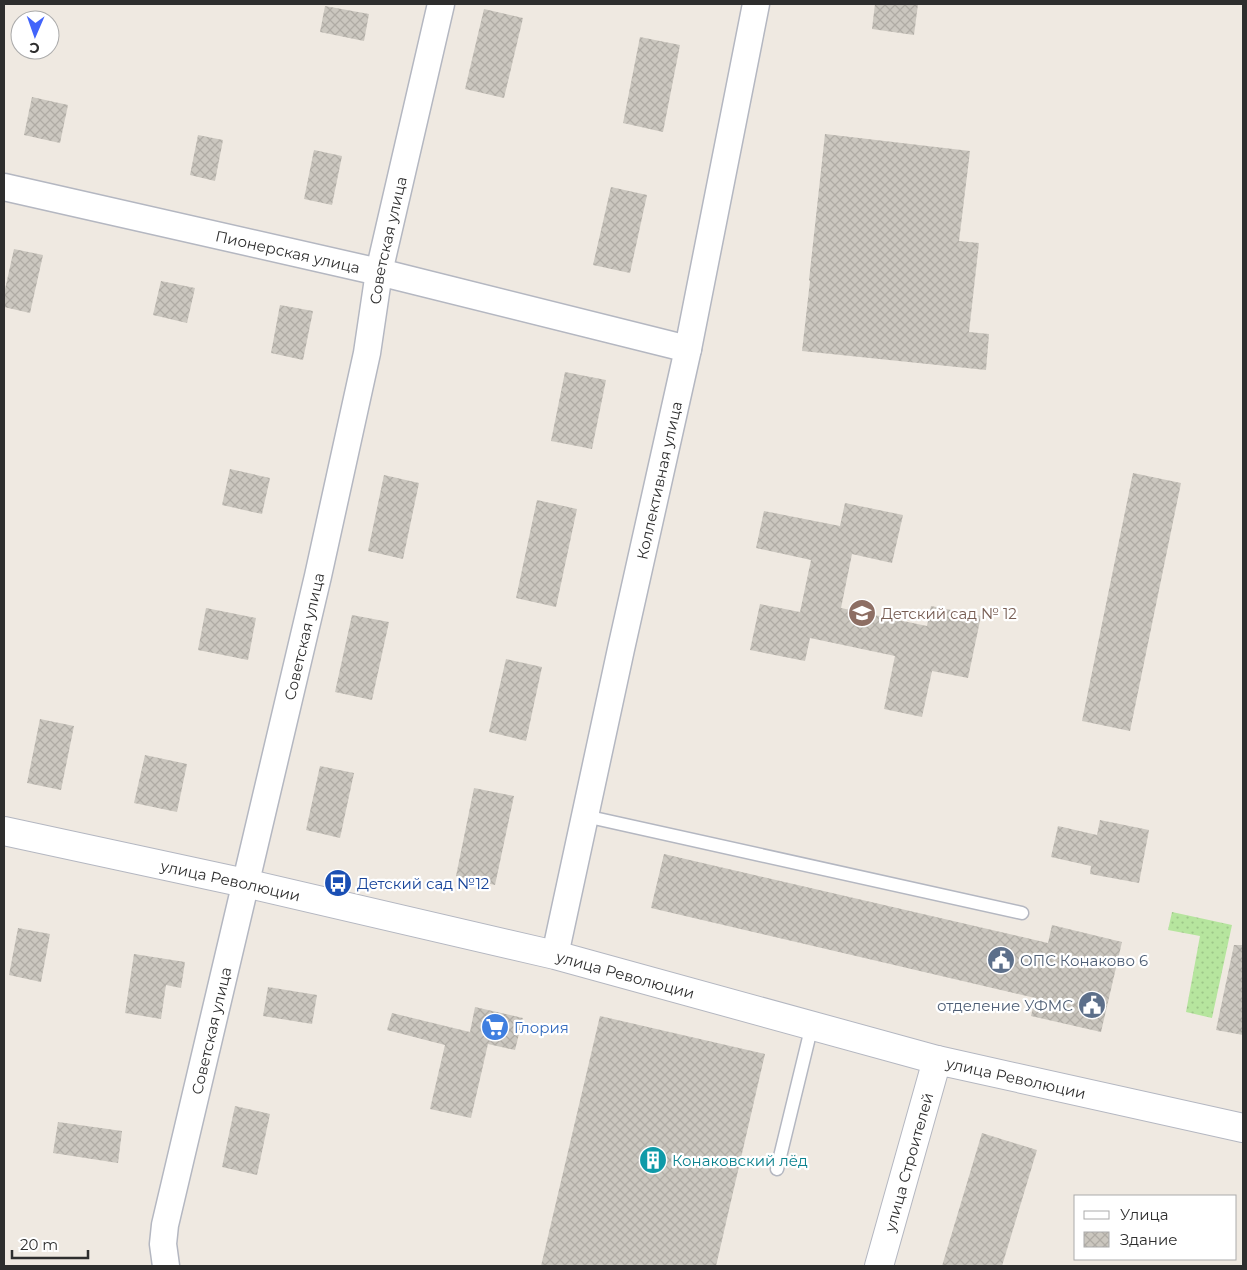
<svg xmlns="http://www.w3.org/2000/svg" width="1247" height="1270" font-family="Montserrat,sans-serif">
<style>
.grass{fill:url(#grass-dots)}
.building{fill:url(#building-cross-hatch)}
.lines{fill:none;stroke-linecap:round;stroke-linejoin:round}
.service-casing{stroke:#b4b7c1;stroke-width:15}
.minor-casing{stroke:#b4b7c1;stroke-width:29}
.tertiary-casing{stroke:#b4b7c1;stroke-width:30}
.secondary-casing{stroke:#b4b7c1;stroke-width:30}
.service{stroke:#fff;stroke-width:12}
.minor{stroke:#fff;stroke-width:26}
.tertiary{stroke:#fff;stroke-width:28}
.secondary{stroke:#fff;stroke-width:28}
.labels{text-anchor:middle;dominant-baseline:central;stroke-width:4.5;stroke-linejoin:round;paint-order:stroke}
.street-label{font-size:15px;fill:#2e2e2e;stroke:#fff}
.education-label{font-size:15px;fill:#785e54;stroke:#fff;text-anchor:start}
.transit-label{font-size:15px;fill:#164399;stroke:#fff;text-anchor:start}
.service-label{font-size:15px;fill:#4e5e75;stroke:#fff;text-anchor:start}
.shop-label{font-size:15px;fill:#366cbe;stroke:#fff;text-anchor:start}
.culture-label{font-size:15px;fill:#0d838f;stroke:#fff;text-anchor:start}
</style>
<defs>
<pattern id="grass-dots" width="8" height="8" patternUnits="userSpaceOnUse" patternTransform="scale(1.25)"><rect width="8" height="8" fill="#b6e59e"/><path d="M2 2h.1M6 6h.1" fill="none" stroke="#9dc588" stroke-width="1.8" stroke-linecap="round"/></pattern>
<pattern id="building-cross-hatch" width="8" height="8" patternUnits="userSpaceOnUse" patternTransform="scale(1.25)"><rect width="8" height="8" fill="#cbc7bf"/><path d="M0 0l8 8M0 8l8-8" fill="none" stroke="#afaba4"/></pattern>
</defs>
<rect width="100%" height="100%" fill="#efe9e1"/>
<polygon class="grass" points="1172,912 1232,925 1212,1018 1186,1012 1200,936 1168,930"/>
<g class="building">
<polygon points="875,4 918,4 914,35 872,29"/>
<polygon points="325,6 369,14 364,41 320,32"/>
<polygon points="484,9 523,18 504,98 465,89"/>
<polygon points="640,37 680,45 663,132 623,123"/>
<polygon points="32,97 68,105 60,143 24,135"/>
<polygon points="825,134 970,151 959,241 979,243 969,332 989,334 986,370 802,351 810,281 809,280"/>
<polygon points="198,135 223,140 215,181 190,175"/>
<polygon points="314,150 342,156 332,205 304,199"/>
<polygon points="611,187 647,195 630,273 593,265"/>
<polygon points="14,249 43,255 30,313 4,307 4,294"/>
<polygon points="161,281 195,288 187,323 153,315"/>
<polygon points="280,305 313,311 303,360 271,353"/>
<polygon points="565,372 606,380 592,449 551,441"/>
<polygon points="230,469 270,478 262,514 222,505"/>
<polygon points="1133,473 1181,483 1130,731 1082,721"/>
<polygon points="384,475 419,483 403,559 368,551"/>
<polygon points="537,500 577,509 556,607 516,598"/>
<polygon points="845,503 903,515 892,563 852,554 841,608 927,626 931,606 981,616 968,678 932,671 922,717 884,709 895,656 810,638 805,661 750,650 760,604 800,612 811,560 756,548 764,511 840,526"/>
<polygon points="206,608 256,618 248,660 198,650"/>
<polygon points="352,615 389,622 372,700 335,692"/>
<polygon points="506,659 542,667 526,741 489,732"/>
<polygon points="40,719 74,726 61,790 27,783"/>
<polygon points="145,755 187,764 177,812 134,803"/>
<polygon points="320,766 354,773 340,838 306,830"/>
<polygon points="474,788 514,796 495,885 456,876"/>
<polygon points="1100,820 1149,830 1139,883 1090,874 1091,866 1051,857 1058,826 1097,835"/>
<polygon points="664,854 1048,943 1052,925 1122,942 1101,1032 1031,1016 1035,998 651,908"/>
<polygon points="18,928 50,934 41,982 9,975"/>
<polygon points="1234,945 1243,945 1243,1035 1216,1030"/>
<polygon points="134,954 185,962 181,988 166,985 161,1019 125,1013"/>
<polygon points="268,987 317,995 312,1024 263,1016"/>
<polygon points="475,1007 523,1018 515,1050 488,1044 471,1118 430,1109 445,1045 387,1030 392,1013 470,1032"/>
<polygon points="600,1016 765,1054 716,1266 541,1266"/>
<polygon points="235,1106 270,1114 257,1175 222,1167"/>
<polygon points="58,1122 122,1131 118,1163 53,1153"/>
<polygon points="982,1133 1037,1150 1002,1266 942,1266"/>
</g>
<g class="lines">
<g class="service-casing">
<g id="service">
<polyline points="585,816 1022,913"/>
<polyline points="777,1169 812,1025"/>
</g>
</g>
<g class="minor-casing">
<g id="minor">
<path id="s1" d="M4 187 379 272 688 349"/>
<path id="s2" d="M555 955 621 649 688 349 756 4"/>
<path id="s3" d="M166 1266 163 1244 165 1225 318 576 367 353 379 272 441 4"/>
</g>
</g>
<g class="tertiary-casing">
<g id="tertiary">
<path id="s4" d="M4 831 245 883 555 955 937 1060"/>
</g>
</g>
<g class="secondary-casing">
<g id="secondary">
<path id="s5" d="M879 1266 937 1060 1243 1128"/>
</g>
</g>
<use href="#service" class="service"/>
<use href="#minor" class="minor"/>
<use href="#tertiary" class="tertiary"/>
<use href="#secondary" class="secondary"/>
</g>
<defs>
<g id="school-disc" transform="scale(1.4375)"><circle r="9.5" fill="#8d6e63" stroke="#fff"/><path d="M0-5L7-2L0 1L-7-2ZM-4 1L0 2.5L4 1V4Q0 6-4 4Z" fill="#fff"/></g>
<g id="bus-disc" transform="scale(1.4375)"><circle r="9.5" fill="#1a4fb4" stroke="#fff"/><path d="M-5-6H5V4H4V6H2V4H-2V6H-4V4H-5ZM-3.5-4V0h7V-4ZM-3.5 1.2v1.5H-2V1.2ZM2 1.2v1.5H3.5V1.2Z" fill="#fff"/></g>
<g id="civic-disc" transform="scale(1.4375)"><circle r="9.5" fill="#5c6f8a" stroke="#fff"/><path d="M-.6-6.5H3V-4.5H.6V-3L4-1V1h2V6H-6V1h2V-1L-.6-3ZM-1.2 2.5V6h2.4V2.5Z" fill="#fff"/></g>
<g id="supermarket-disc" transform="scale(1.4375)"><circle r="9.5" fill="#3f7fe0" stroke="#fff"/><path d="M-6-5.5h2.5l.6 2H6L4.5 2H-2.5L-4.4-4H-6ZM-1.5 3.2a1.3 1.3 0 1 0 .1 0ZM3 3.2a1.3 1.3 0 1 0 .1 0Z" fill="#fff"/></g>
<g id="building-disc" transform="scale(1.4375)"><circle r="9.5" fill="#0f9aa8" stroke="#fff"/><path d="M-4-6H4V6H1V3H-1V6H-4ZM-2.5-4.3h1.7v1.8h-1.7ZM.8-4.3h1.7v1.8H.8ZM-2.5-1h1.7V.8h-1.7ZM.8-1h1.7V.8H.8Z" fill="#fff"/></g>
</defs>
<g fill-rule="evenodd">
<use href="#school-disc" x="862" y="613"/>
<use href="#bus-disc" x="338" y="883"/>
<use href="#civic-disc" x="1001" y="960"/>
<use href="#civic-disc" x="1092" y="1005"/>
<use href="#supermarket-disc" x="495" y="1027"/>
<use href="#building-disc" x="653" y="1160"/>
</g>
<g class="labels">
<g class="street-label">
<text stroke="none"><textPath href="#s3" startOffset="1051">Советская улица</textPath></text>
<text stroke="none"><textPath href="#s1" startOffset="291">Пионерская улица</textPath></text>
<text stroke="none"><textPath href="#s2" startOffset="486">Коллективная улица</textPath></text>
<text stroke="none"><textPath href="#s3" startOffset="646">Советская улица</textPath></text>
<text stroke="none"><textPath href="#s4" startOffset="232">улица Революции</textPath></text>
<text stroke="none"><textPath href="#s4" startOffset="638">улица Революции</textPath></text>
<text stroke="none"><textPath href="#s3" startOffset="241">Советская улица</textPath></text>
<text stroke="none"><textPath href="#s5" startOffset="295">улица Революции</textPath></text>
<text stroke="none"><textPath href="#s5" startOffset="108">улица Строителей</textPath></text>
</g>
<g class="education-label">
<text x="881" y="613">Детский сад № 12</text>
</g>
<g class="transit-label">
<text x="357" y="883">Детский сад №12</text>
</g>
<g class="service-label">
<text x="1020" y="960">ОПС Конаково 6</text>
<text x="1073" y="1005" text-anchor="end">отделение УФМС</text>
</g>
<g class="shop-label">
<text x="514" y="1027">Глория</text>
</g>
<g class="culture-label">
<text x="672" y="1160">Конаковский лёд</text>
</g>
</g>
<rect width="1247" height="1270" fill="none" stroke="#2e2e2e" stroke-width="10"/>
<rect x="1074" y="1195" width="162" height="65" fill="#ffffff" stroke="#ababab"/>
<rect x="1084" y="1211" width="25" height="8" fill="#ffffff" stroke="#ababab"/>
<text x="1120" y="1220" font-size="15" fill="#2e2e2e">Улица</text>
<rect x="1084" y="1232" width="25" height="15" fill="url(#building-cross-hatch)" stroke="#ababab"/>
<text x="1120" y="1245" font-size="15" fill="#2e2e2e">Здание</text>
<g transform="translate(35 35) rotate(182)"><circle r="24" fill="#ffffff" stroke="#ababab"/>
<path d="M0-4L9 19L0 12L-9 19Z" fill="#4264fb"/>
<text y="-8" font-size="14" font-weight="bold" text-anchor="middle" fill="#2e2e2e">С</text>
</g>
<path d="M12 1250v8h76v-8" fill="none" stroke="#2e2e2e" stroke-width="2.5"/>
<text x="20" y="1250" font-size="15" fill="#2e2e2e" stroke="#ffffff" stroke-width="4" paint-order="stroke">20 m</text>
</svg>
